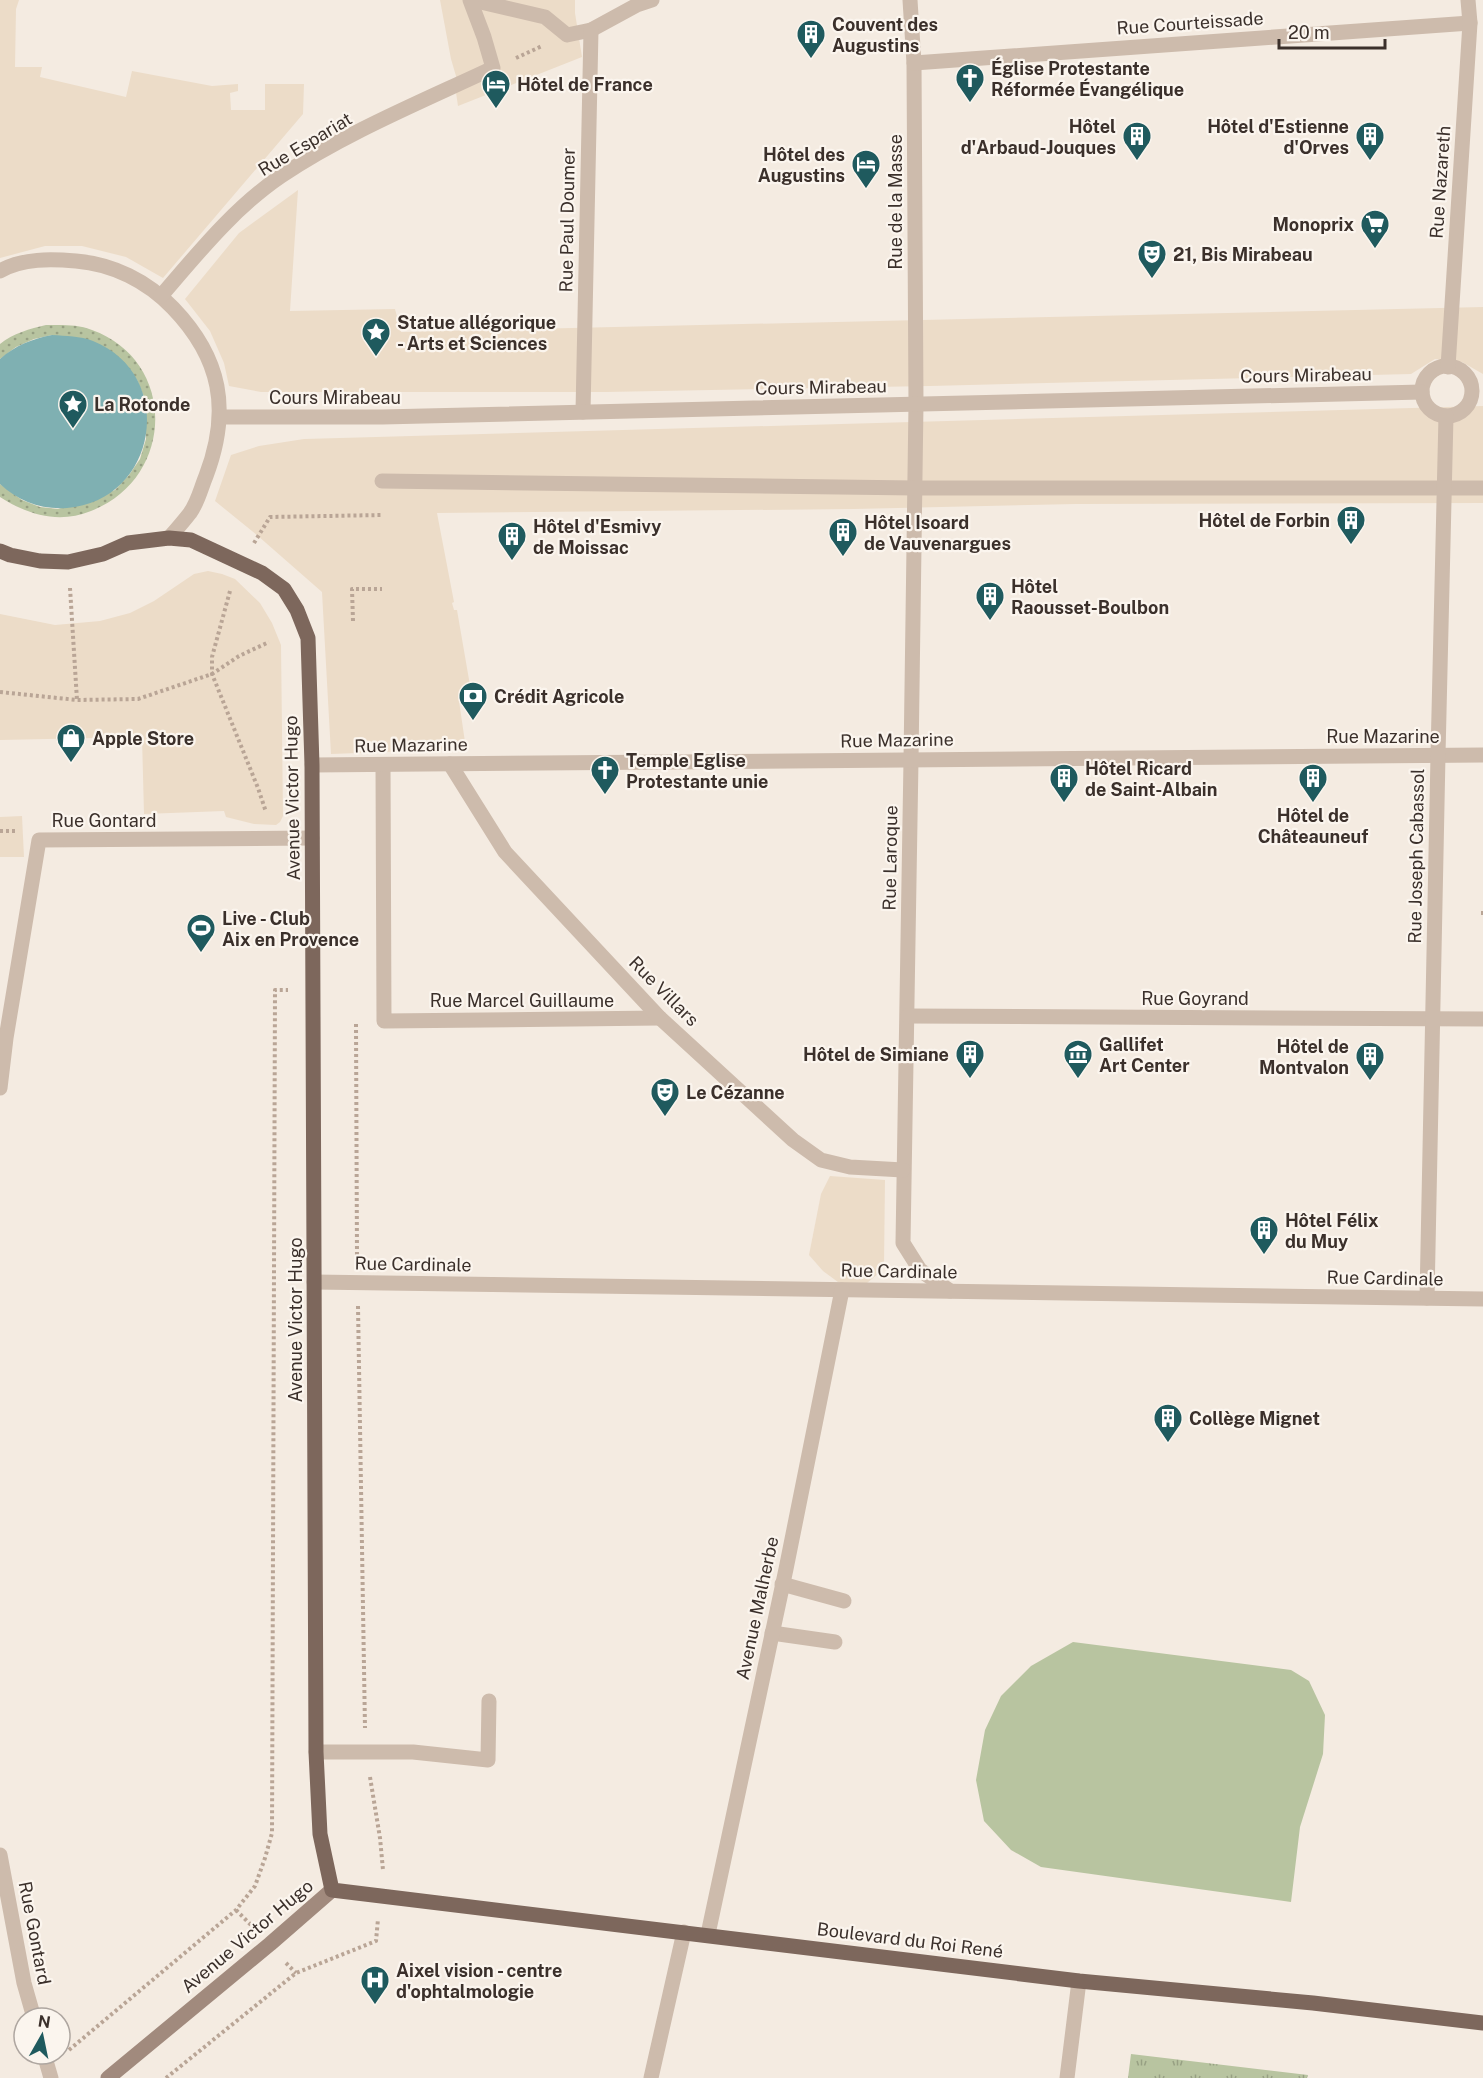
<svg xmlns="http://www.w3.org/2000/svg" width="1483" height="2078" font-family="'Public Sans',sans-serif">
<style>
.grass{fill:url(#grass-dots)}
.park{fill:url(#park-tufts)}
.pitch{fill:#b8c4a0}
.plaza{fill:#ecdcc8}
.water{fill:#7fb0b2}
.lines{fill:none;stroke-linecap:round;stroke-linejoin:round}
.path{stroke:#b9a596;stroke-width:4;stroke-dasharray:3 3;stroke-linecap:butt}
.service{stroke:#cdbbac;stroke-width:15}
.pedestrian{stroke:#cdbbac;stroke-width:15}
.minor{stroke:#cdbbac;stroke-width:15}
.tertiary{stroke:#cdbbac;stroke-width:15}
.secondary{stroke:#a18a7d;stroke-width:15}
.primary{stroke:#7d675c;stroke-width:15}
.labels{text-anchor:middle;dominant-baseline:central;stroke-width:4.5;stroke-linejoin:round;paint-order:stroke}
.street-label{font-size:18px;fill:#3b302b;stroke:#fbf5ee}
.poi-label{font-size:18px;font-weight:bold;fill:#3b302b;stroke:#fbf5ee;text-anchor:start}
</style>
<defs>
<pattern id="grass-dots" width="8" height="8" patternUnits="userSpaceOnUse" patternTransform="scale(1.5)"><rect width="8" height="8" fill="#b8c4a0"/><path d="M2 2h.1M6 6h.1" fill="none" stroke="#97a083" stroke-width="1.8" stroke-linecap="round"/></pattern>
<pattern id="park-tufts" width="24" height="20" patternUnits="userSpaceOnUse" patternTransform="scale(1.5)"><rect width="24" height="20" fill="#b8c4a0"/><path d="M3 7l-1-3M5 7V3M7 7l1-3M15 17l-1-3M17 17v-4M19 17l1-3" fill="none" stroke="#97a083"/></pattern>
</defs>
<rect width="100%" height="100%" fill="#f4ebe1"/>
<path class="grass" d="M46 325C62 325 77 324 92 330 178 361 175 479 91 511 59 524 28 515 0 497V484L22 500 40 507 58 509 115 490 129 475 140 459 146 439 145 399 137 380 125 364 52 335 34 339 16 347 0 359V344C13 333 30 329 46 325Z"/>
<polygon class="park" points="1131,2054 1308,2075 1307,2078 1128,2078"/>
<polygon class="pitch" points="1073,1642 1291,1670 1309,1681 1325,1715 1323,1754 1300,1827 1291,1902 1041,1867 1011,1850 984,1821 976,1780 985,1730 1001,1696 1031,1666"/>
<g class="plaza">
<polygon points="0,0 19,0 16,9 15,67 42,67 40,77 126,97 132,71 212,86 238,84 238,91 230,93 231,110 265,110 265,84 304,84 303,114 163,278 126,257 82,246 45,246 0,258"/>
<polygon points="440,0 575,0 575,13 582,57 458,106 455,86 456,76 451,59"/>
<polygon points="298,190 290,311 395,309 401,332 1483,307 1483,374 1462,362 1435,359 1411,374 930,386 606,392 261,392 229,386 224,363 210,331 185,299 239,233"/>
<polygon points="1483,406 1483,503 1076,504 854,509 437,513 454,602 452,603 454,610 457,610 472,697 459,701 466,749 331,754 322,592 258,536 215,501 231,455 259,446 304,439"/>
<polygon points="208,571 222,574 235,579 260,603 272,623 281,645 283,816 280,822 276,825 254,824 226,817 224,811 144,814 142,737 0,740 0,614 55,625 100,621 130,613 154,601 194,574"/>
<polygon points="22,816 24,857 0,857 0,817"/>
<polygon points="830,1176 885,1180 884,1264 880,1272 867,1283 855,1285 838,1282 823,1271 809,1255 821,1194"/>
</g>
<path class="water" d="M52 335C66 336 80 336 93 341 178 375 158 501 67 508 42 510 18 501 0 484V359C16 345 32 339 52 335Z"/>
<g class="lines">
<g class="path">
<polyline points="516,58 542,46"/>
<polyline points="254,543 270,517 382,515"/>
<polyline points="70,588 77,700"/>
<polyline points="230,591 212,657 212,674 258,788 266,812"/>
<polyline points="353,621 352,589 382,589"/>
<polyline points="0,692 77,700 138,699 212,674 239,656 269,642"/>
<polyline points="0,831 15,831"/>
<polyline points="1481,913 1483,913"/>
<polyline points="356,1024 357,1257"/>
<polyline points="358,1306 365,1728"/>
<polyline points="370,1777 380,1838 383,1870"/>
<polyline points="236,1910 253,1927"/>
<polyline points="286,1963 296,1973"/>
<polyline points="69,2050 236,1910 255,1886 265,1858 272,1833 275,990 288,990"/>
<polyline points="166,2078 296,1973 376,1941 378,1919"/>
</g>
<g class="service">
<polyline points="782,1584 844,1601"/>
<polyline points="772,1633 835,1642"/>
<polyline points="316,1752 413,1752 488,1760 489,1701"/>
</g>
<g class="pedestrian">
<polyline points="472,0 545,17 567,35 591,30 637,5 652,0"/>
<polyline points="910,0 914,63 916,404 911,760"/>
<polyline points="914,63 1470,23"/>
<path d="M0 271C23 258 51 259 76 261 113 264 147 281 173 308 221 358 231 410 206 476 201 488 198 502 190 513 183 522 176 530 169 538"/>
<path d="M161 296C198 253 234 208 281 176 345 133 423 101 493 68L484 37 470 0"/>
<circle cx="1447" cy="391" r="25"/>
<polyline points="1448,367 1470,23 1468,0"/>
<polyline points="583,412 591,30"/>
<polyline points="220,417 382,417 1422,392"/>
<polyline points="382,481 915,488 1483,488"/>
<polyline points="1438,755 1446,416"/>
<polyline points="383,765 384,1021 660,1018"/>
</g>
<g class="minor">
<polyline points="911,760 903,1243 920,1270 950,1291"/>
<polyline points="450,764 505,852 660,1018 793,1140 821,1160 850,1167 903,1170"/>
<polyline points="312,765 1483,755"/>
<polyline points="908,1016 1483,1019"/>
<polyline points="0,1088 6,1038 39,840 312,838"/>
<polyline points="314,1282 1483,1299"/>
<polyline points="1427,1298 1438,755"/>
<polyline points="0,1855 24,1983 34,2018"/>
<polyline points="708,1934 786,1569 842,1290"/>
<polyline points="44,2054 51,2078"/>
<polyline points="651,2078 684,1932"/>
</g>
<polyline class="tertiary" points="1067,2078 1079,1981"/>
<polyline class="secondary" points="108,2078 270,1944 332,1890"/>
<polyline class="primary" points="0,551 10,555 40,561 68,562 103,554 128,543 169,538 191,540 262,573 284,589 297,610 308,638 312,765 316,1752 320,1834 332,1890 1079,1981 1313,2003 1483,2023"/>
</g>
<defs>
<g id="building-pin" transform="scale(1.5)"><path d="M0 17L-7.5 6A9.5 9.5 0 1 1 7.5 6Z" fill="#1f5a5e" stroke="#fbf5ee"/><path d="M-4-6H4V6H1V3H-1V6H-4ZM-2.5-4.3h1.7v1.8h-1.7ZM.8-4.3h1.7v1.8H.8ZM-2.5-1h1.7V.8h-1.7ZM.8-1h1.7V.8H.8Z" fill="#fff"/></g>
<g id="church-pin" transform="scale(1.5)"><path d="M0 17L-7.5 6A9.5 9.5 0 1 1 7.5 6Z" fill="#1f5a5e" stroke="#fbf5ee"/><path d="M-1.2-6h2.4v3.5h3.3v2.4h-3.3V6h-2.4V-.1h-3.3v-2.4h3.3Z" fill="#fff"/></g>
<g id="hotel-pin" transform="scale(1.5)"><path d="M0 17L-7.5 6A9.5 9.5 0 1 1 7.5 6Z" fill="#1f5a5e" stroke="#fbf5ee"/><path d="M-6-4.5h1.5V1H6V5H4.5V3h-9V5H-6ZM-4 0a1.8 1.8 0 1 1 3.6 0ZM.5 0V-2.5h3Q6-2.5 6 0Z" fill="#fff"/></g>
<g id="supermarket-pin" transform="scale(1.5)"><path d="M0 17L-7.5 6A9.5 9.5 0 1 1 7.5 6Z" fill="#1f5a5e" stroke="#fbf5ee"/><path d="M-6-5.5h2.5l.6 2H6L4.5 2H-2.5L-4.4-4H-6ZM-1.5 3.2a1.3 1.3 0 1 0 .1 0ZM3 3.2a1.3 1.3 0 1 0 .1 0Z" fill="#fff"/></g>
<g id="theatre-pin" transform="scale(1.5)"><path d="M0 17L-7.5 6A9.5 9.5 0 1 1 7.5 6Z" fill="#1f5a5e" stroke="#fbf5ee"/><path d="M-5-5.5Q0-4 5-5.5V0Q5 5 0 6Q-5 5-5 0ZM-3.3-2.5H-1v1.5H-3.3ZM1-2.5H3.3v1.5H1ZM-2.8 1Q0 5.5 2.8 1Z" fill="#fff"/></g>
<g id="sight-pin" transform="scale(1.5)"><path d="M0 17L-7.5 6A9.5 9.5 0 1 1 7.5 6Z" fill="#1f5a5e" stroke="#fbf5ee"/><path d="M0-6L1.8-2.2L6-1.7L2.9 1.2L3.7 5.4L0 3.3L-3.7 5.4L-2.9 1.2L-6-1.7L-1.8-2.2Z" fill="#fff"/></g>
<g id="bank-pin" transform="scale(1.5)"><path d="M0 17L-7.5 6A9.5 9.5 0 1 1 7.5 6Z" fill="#1f5a5e" stroke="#fbf5ee"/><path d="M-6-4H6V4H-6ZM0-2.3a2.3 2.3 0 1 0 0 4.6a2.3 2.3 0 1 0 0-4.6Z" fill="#fff"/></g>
<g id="shop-pin" transform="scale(1.5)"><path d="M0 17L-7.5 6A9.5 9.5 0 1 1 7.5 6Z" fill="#1f5a5e" stroke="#fbf5ee"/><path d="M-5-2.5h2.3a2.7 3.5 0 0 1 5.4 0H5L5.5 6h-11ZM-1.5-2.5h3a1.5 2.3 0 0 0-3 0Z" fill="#fff"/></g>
<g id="stadium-pin" transform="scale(1.5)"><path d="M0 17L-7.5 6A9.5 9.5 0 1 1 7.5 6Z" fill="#1f5a5e" stroke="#fbf5ee"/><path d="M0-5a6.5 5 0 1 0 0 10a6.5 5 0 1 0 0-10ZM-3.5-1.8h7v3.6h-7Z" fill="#fff"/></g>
<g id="museum-pin" transform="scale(1.5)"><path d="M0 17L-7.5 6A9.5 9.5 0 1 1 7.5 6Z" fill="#1f5a5e" stroke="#fbf5ee"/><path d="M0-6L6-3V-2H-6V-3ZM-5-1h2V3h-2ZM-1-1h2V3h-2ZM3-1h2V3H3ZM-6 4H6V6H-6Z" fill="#fff"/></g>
<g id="hospital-pin" transform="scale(1.5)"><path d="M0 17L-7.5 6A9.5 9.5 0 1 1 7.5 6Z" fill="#1f5a5e" stroke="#fbf5ee"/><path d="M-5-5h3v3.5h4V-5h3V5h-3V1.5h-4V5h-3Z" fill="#fff"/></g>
</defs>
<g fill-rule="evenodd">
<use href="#building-pin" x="811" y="34"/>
<use href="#church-pin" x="970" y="78"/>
<use href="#hotel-pin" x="496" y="84"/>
<use href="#building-pin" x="1137" y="136"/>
<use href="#building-pin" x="1370" y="136"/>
<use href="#hotel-pin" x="866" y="164"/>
<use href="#supermarket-pin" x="1375" y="224"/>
<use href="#theatre-pin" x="1152" y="254"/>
<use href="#sight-pin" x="376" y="332"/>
<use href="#sight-pin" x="73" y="404"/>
<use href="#building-pin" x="1351" y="520"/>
<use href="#building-pin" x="843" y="532"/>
<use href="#building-pin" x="512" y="536"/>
<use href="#building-pin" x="990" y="596"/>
<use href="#bank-pin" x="473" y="696"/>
<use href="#shop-pin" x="71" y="738"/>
<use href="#church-pin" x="605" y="770"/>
<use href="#building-pin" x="1064" y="778"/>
<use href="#building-pin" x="1313" y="778"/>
<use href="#stadium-pin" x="201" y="928"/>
<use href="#building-pin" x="970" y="1054"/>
<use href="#museum-pin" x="1078" y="1054"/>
<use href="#building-pin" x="1370" y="1056"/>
<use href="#theatre-pin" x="665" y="1092"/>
<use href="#building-pin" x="1264" y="1230"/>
<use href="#building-pin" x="1168" y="1418"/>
<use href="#hospital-pin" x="375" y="1980"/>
</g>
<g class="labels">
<g class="street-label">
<text transform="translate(1190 23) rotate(-4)">Rue Courteissade</text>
<text transform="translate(305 144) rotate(-31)">Rue Espariat</text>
<text transform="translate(1440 182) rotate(-86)">Rue Nazareth</text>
<text transform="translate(895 202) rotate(-90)">Rue de la Masse</text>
<text transform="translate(567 220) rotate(-89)">Rue Paul Doumer</text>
<text transform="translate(1306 375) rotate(-1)">Cours Mirabeau</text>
<text transform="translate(821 387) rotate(-1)">Cours Mirabeau</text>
<text x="335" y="397">Cours Mirabeau</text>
<text x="1383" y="736">Rue Mazarine</text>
<text transform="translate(897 740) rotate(-1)">Rue Mazarine</text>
<text transform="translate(411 745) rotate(-1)">Rue Mazarine</text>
<text transform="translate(292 798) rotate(-91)">Avenue Victor Hugo</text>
<text x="104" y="820">Rue Gontard</text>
<text transform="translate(1416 856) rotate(-89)">Rue Joseph Cabassol</text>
<text transform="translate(890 858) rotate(-89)">Rue Laroque</text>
<text transform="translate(664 991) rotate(45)">Rue Villars</text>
<text x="1195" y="998">Rue Goyrand</text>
<text x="522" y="1000">Rue Marcel Guillaume</text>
<text transform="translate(413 1264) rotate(1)">Rue Cardinale</text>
<text transform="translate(899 1271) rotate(1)">Rue Cardinale</text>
<text transform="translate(1385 1278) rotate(1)">Rue Cardinale</text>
<text transform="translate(295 1320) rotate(-90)">Avenue Victor Hugo</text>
<text transform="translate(757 1608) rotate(-78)">Avenue Malherbe</text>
<text transform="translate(35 1933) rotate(79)">Rue Gontard</text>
<text transform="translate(247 1936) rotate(-40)">Avenue Victor Hugo</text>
<text transform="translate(910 1940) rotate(7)">Boulevard du Roi René</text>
</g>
<g class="poi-label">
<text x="832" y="24">Couvent des<tspan x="832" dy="21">Augustins</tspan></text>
<text x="991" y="68">Église Protestante<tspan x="991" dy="21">Réformée Évangélique</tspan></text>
<text x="517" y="84">Hôtel de France</text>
<text x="1116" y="126" text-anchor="end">Hôtel<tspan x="1116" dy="21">d'Arbaud-Jouques</tspan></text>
<text x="1349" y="126" text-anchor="end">Hôtel d'Estienne<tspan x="1349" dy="21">d'Orves</tspan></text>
<text x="845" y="154" text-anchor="end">Hôtel des<tspan x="845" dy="21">Augustins</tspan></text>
<text x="1354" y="224" text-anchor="end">Monoprix</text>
<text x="1173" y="254">21, Bis Mirabeau</text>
<text x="397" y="322">Statue allégorique<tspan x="397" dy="21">- Arts et Sciences</tspan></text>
<text x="94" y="404">La Rotonde</text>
<text x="1330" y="520" text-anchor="end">Hôtel de Forbin</text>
<text x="864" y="522">Hôtel Isoard<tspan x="864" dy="21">de Vauvenargues</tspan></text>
<text x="533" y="526">Hôtel d'Esmivy<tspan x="533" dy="21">de Moissac</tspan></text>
<text x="1011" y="586">Hôtel<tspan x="1011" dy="21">Raousset-Boulbon</tspan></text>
<text x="494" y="696">Crédit Agricole</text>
<text x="92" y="738">Apple Store</text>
<text x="626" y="760">Temple Eglise<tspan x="626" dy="21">Protestante unie</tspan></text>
<text x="1085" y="768">Hôtel Ricard<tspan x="1085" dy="21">de Saint-Albain</tspan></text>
<text x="1313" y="815" text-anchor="middle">Hôtel de<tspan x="1313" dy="21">Châteauneuf</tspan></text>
<text x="222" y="918">Live - Club<tspan x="222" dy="21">Aix en Provence</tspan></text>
<text x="1099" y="1044">Gallifet<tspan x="1099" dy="21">Art Center</tspan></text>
<text x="1349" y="1046" text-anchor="end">Hôtel de<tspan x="1349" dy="21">Montvalon</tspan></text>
<text x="949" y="1054" text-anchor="end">Hôtel de Simiane</text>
<text x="686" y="1092">Le Cézanne</text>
<text x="1285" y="1220">Hôtel Félix<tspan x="1285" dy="21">du Muy</tspan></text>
<text x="1189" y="1418">Collège Mignet</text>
<text x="396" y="1970">Aixel vision - centre<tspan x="396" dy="21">d'ophtalmologie</tspan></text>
</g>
</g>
<g transform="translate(42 2036) rotate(9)"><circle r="28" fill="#fbf5ee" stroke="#aea6a0" stroke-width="1.5"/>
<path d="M0-4.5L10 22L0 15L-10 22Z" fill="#1f5a5e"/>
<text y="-9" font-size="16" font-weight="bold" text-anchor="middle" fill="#3b302b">N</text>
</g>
<path d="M1279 39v9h106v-9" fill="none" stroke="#3b302b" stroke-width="3"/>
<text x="1288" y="39" font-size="18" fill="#3b302b" stroke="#fbf5ee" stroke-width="4.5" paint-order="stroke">20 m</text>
</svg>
